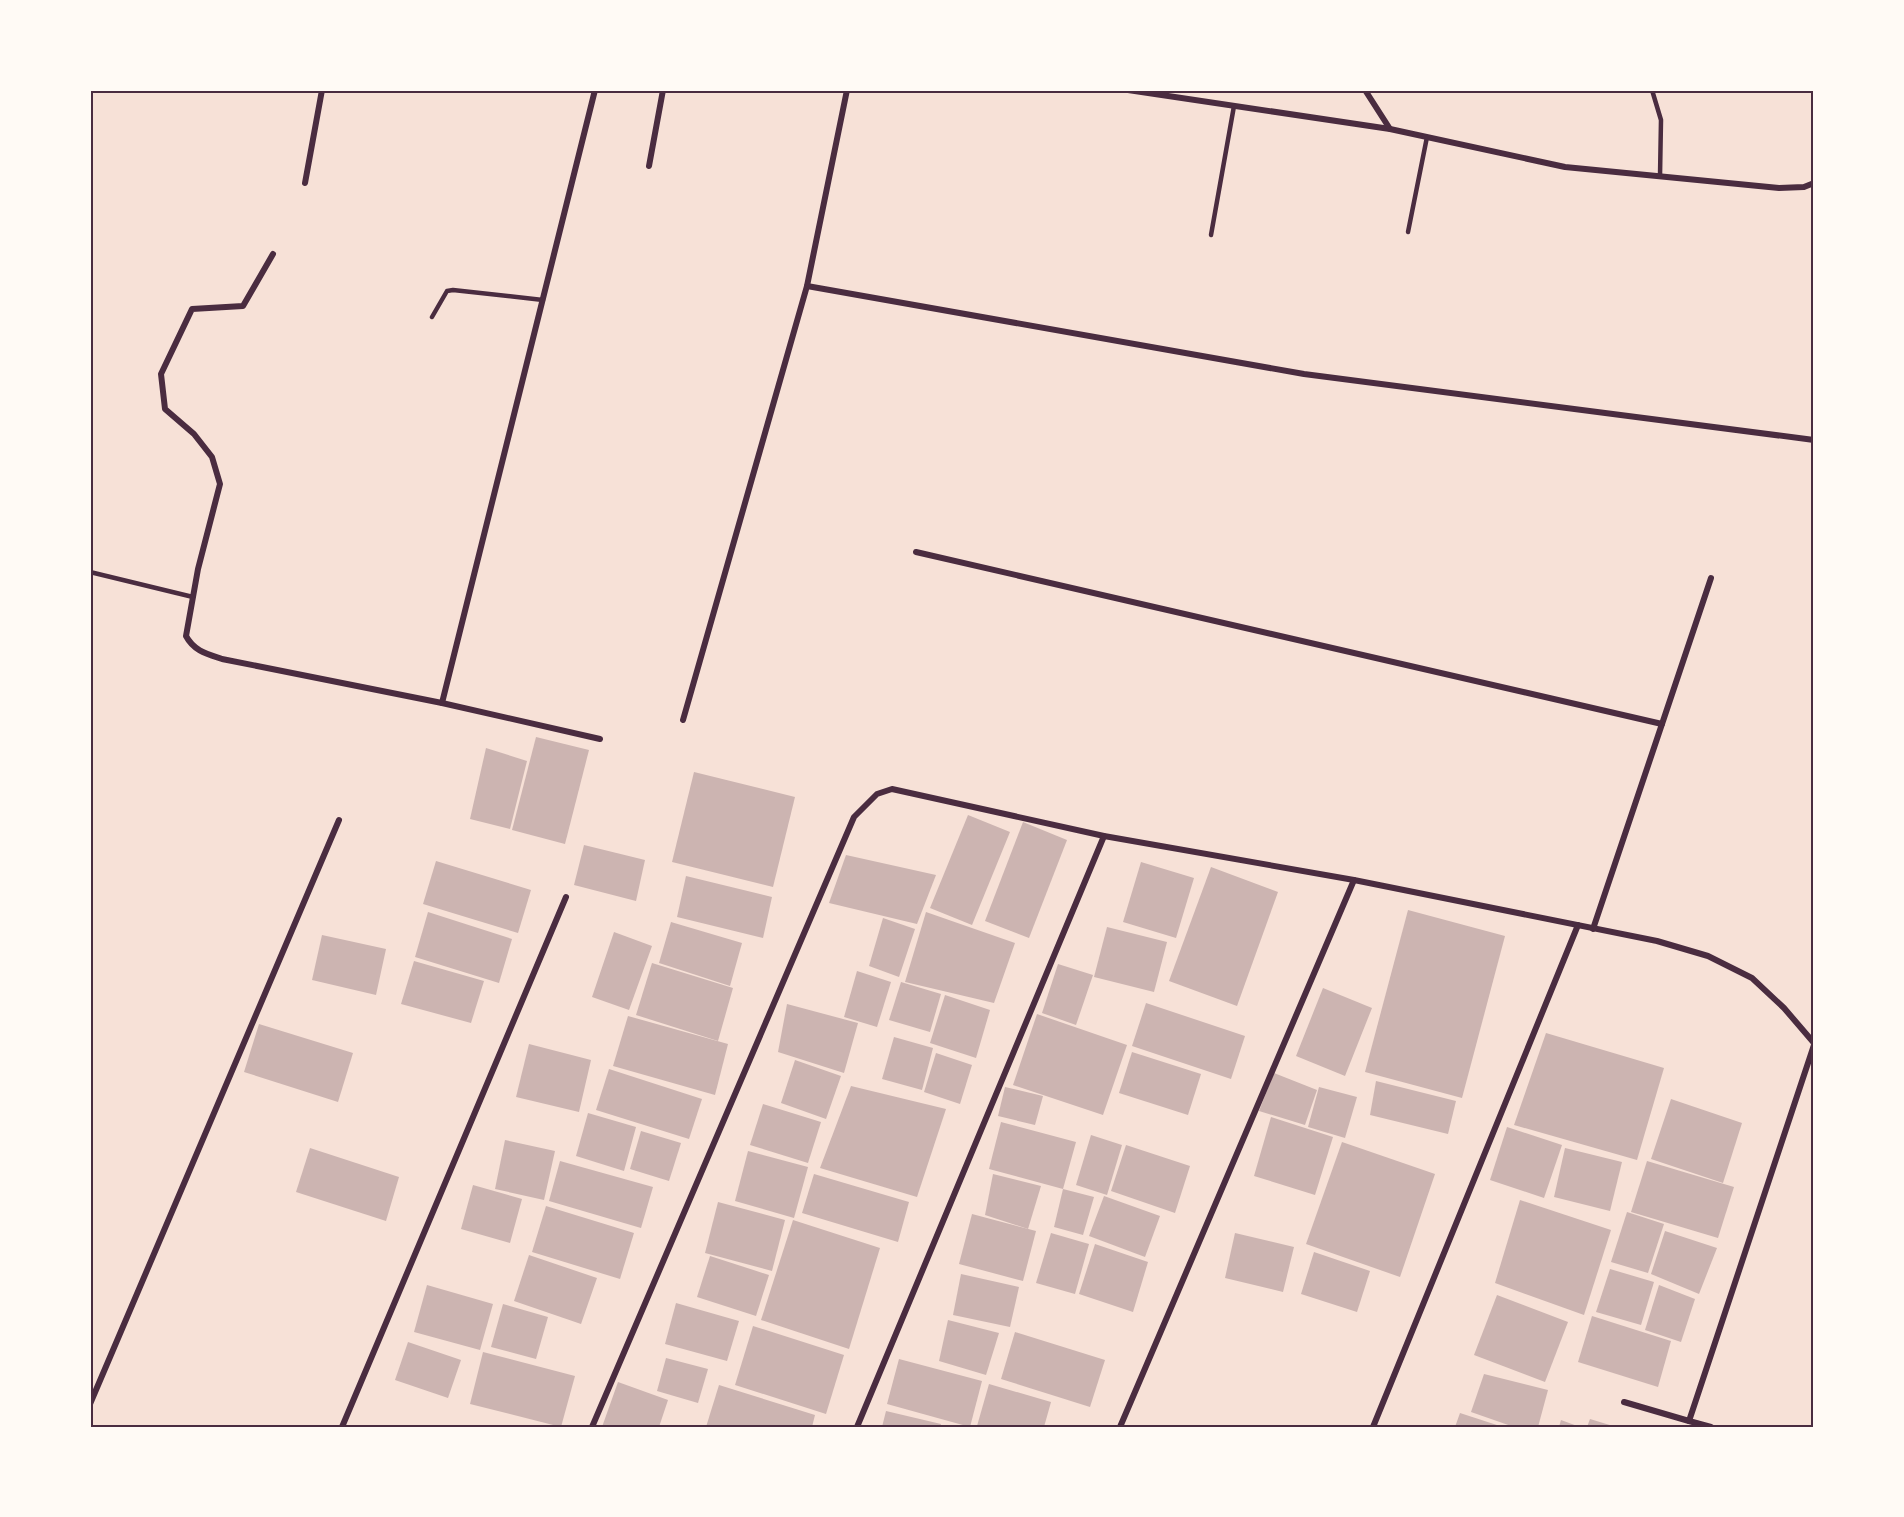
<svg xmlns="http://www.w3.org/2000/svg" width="1904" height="1517" font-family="Inter,sans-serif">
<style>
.building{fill:#ccb4b1}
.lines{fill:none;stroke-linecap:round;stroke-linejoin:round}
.service{stroke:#4a2c40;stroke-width:4.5}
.minor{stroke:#4a2c40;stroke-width:6}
.neatline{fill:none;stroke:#4a2c40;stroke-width:2}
</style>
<rect width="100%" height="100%" fill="#f7e1d7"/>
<g class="building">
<polygon points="536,737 589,750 565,844 512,830"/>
<polygon points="486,748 527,761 510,829 470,819"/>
<polygon points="694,772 795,797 773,887 672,862"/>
<polygon points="968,815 1010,832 972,925 930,908"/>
<polygon points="1023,822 1067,840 1029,938 985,921"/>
<polygon points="584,845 645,860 636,901 574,885"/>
<polygon points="846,855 936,875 917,924 829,903"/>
<polygon points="436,861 531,890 518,933 423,904"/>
<polygon points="1141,862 1194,878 1176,938 1123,922"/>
<polygon points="1211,867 1278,892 1237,1006 1169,981"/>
<polygon points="686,876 772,897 763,938 677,917"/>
<polygon points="1408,910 1505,936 1462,1098 1365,1072"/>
<polygon points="428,912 512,939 499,983 415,957"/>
<polygon points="926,912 1015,943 994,1003 905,982"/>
<polygon points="883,918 915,929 899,977 869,966"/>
<polygon points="671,922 742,943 730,986 659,963"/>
<polygon points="1107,927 1167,942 1154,992 1094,977"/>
<polygon points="614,932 652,946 629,1010 592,997"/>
<polygon points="322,935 386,949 376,995 312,980"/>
<polygon points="414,961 484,981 471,1023 401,1004"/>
<polygon points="652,963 733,988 718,1041 636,1015"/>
<polygon points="1058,964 1093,975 1076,1025 1042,1013"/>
<polygon points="857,971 891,982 877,1027 844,1017"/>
<polygon points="901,982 941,994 930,1032 889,1020"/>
<polygon points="1323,988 1372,1008 1345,1076 1296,1056"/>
<polygon points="945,995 990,1010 976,1058 930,1043"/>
<polygon points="1146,1003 1245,1036 1231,1079 1132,1046"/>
<polygon points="787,1004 858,1023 844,1073 778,1052"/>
<polygon points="1037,1014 1127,1045 1103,1115 1013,1085"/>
<polygon points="628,1016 728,1044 715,1095 613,1066"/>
<polygon points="259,1024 353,1053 338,1102 244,1072"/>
<polygon points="1546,1033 1664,1068 1637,1160 1514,1125"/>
<polygon points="894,1037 933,1048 922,1090 882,1079"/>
<polygon points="529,1044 591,1060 579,1112 516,1097"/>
<polygon points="1132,1052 1201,1074 1188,1115 1119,1093"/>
<polygon points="936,1053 972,1065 960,1104 924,1092"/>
<polygon points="795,1060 841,1076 826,1119 781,1103"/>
<polygon points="609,1069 702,1099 689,1139 596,1110"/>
<polygon points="1274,1073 1317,1090 1305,1125 1259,1111"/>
<polygon points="1376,1081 1456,1101 1448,1134 1370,1115"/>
<polygon points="851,1086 946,1109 917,1197 820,1168"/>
<polygon points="1005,1087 1043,1096 1035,1125 998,1116"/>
<polygon points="1319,1087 1357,1097 1345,1138 1308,1127"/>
<polygon points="1671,1099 1742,1123 1723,1183 1651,1159"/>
<polygon points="763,1104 821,1122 808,1163 750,1145"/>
<polygon points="588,1113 636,1127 624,1171 576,1156"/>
<polygon points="1271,1117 1333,1137 1315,1195 1254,1176"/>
<polygon points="1001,1122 1076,1142 1063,1189 989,1169"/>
<polygon points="1507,1127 1562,1145 1544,1198 1490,1180"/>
<polygon points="641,1131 681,1143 669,1181 630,1169"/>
<polygon points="1091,1135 1122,1145 1107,1195 1076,1185"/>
<polygon points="505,1140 555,1151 544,1200 495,1189"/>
<polygon points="1342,1142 1435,1174 1400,1277 1306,1244"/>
<polygon points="1126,1145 1190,1166 1175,1213 1111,1191"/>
<polygon points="310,1148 399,1177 386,1221 296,1192"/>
<polygon points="1565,1148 1622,1162 1610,1211 1554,1197"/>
<polygon points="748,1151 808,1167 794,1218 735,1201"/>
<polygon points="560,1161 653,1187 641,1228 549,1201"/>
<polygon points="1647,1161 1734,1187 1718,1238 1631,1212"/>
<polygon points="814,1174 909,1202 898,1242 802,1213"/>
<polygon points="993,1174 1041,1186 1028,1229 985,1215"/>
<polygon points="473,1185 522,1199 510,1243 461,1229"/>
<polygon points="1063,1189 1094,1197 1083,1235 1054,1227"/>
<polygon points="1104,1196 1160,1216 1145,1257 1089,1236"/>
<polygon points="1520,1200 1611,1230 1584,1315 1495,1283"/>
<polygon points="718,1202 785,1220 772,1271 705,1253"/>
<polygon points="546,1206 634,1233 620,1279 532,1252"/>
<polygon points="1627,1212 1664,1224 1648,1273 1611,1262"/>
<polygon points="972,1214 1036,1231 1023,1281 959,1264"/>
<polygon points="793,1220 880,1248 849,1349 761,1320"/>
<polygon points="1665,1231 1717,1248 1699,1294 1651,1274"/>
<polygon points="1051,1233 1089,1244 1075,1294 1036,1283"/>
<polygon points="1235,1233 1294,1247 1283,1292 1225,1278"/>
<polygon points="1095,1244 1148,1262 1133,1312 1079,1294"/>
<polygon points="1314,1252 1370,1271 1357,1312 1301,1294"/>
<polygon points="529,1255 597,1278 581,1324 514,1301"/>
<polygon points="710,1256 769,1275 756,1316 697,1297"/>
<polygon points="1610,1269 1654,1282 1641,1325 1596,1312"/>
<polygon points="961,1274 1019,1287 1010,1327 953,1315"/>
<polygon points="427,1285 493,1304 480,1350 414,1332"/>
<polygon points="1659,1285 1695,1299 1681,1342 1645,1330"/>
<polygon points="1497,1295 1568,1322 1545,1382 1474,1355"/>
<polygon points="676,1303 739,1321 727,1361 665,1344"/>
<polygon points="503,1304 548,1317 536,1359 491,1347"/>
<polygon points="1592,1316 1671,1341 1658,1387 1578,1362"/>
<polygon points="948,1320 999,1333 986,1375 939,1361"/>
<polygon points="753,1326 844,1355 826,1414 735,1385"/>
<polygon points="1015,1332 1105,1360 1090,1407 1001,1379"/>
<polygon points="408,1342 461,1360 448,1398 395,1380"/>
<polygon points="483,1352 575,1376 561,1427 470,1404"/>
<polygon points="666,1358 708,1369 698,1403 657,1391"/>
<polygon points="899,1359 982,1381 970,1427 887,1404"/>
<polygon points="1484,1374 1548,1390 1538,1427 1514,1427 1471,1412"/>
<polygon points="618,1382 668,1400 659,1427 602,1427"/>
<polygon points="989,1384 1051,1402 1044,1427 977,1426"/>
<polygon points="719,1385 815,1415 812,1427 706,1427"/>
<polygon points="886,1411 941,1424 940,1427 882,1427"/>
<polygon points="1460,1413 1503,1427 1455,1427"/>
<polygon points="1590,1419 1613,1426 1613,1427 1587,1427"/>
<polygon points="1561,1420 1580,1427 1559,1427"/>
</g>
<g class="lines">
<g class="service">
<polyline points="1652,90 1661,120 1660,176"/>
<polyline points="1408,232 1427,137"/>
<polyline points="1211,235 1234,106"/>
<polyline points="432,317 447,291 453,290 543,300"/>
<polyline points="90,572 193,597"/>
</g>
<g class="minor">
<polyline points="1128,90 1390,129"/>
<polyline points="1365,90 1390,129 1565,167 1779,188 1804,187 1814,183"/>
<polyline points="649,166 663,90"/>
<polyline points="305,183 322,90"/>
<path d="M273 254 243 306 192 309 161 374 165 409 194 434 212 457 220 484 198 569 186 636C194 651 207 654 222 659L442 703 600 739"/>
<polyline points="807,286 1304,374 1814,440"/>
<polyline points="916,552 1662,724 1593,929"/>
<polyline points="442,703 595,90"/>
<polyline points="683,720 807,286 847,90"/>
<polyline points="1662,724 1711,578"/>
<polyline points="1624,1402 1689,1421"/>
<polyline points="90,1404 339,820"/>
<polyline points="342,1427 566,897"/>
<polyline points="592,1427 854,817 877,794 892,789 1104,836 1354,880 1657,941 1708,956 1752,978 1784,1008 1814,1043"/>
<polyline points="857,1427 1104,836"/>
<polyline points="1120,1427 1354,880"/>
<polyline points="1373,1427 1578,925"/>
<polyline points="1711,1427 1689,1421 1814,1045"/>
</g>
</g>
<rect width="1904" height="1517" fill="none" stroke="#fffaf5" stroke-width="183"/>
<rect x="92" y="92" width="1720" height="1334" class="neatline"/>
</svg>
